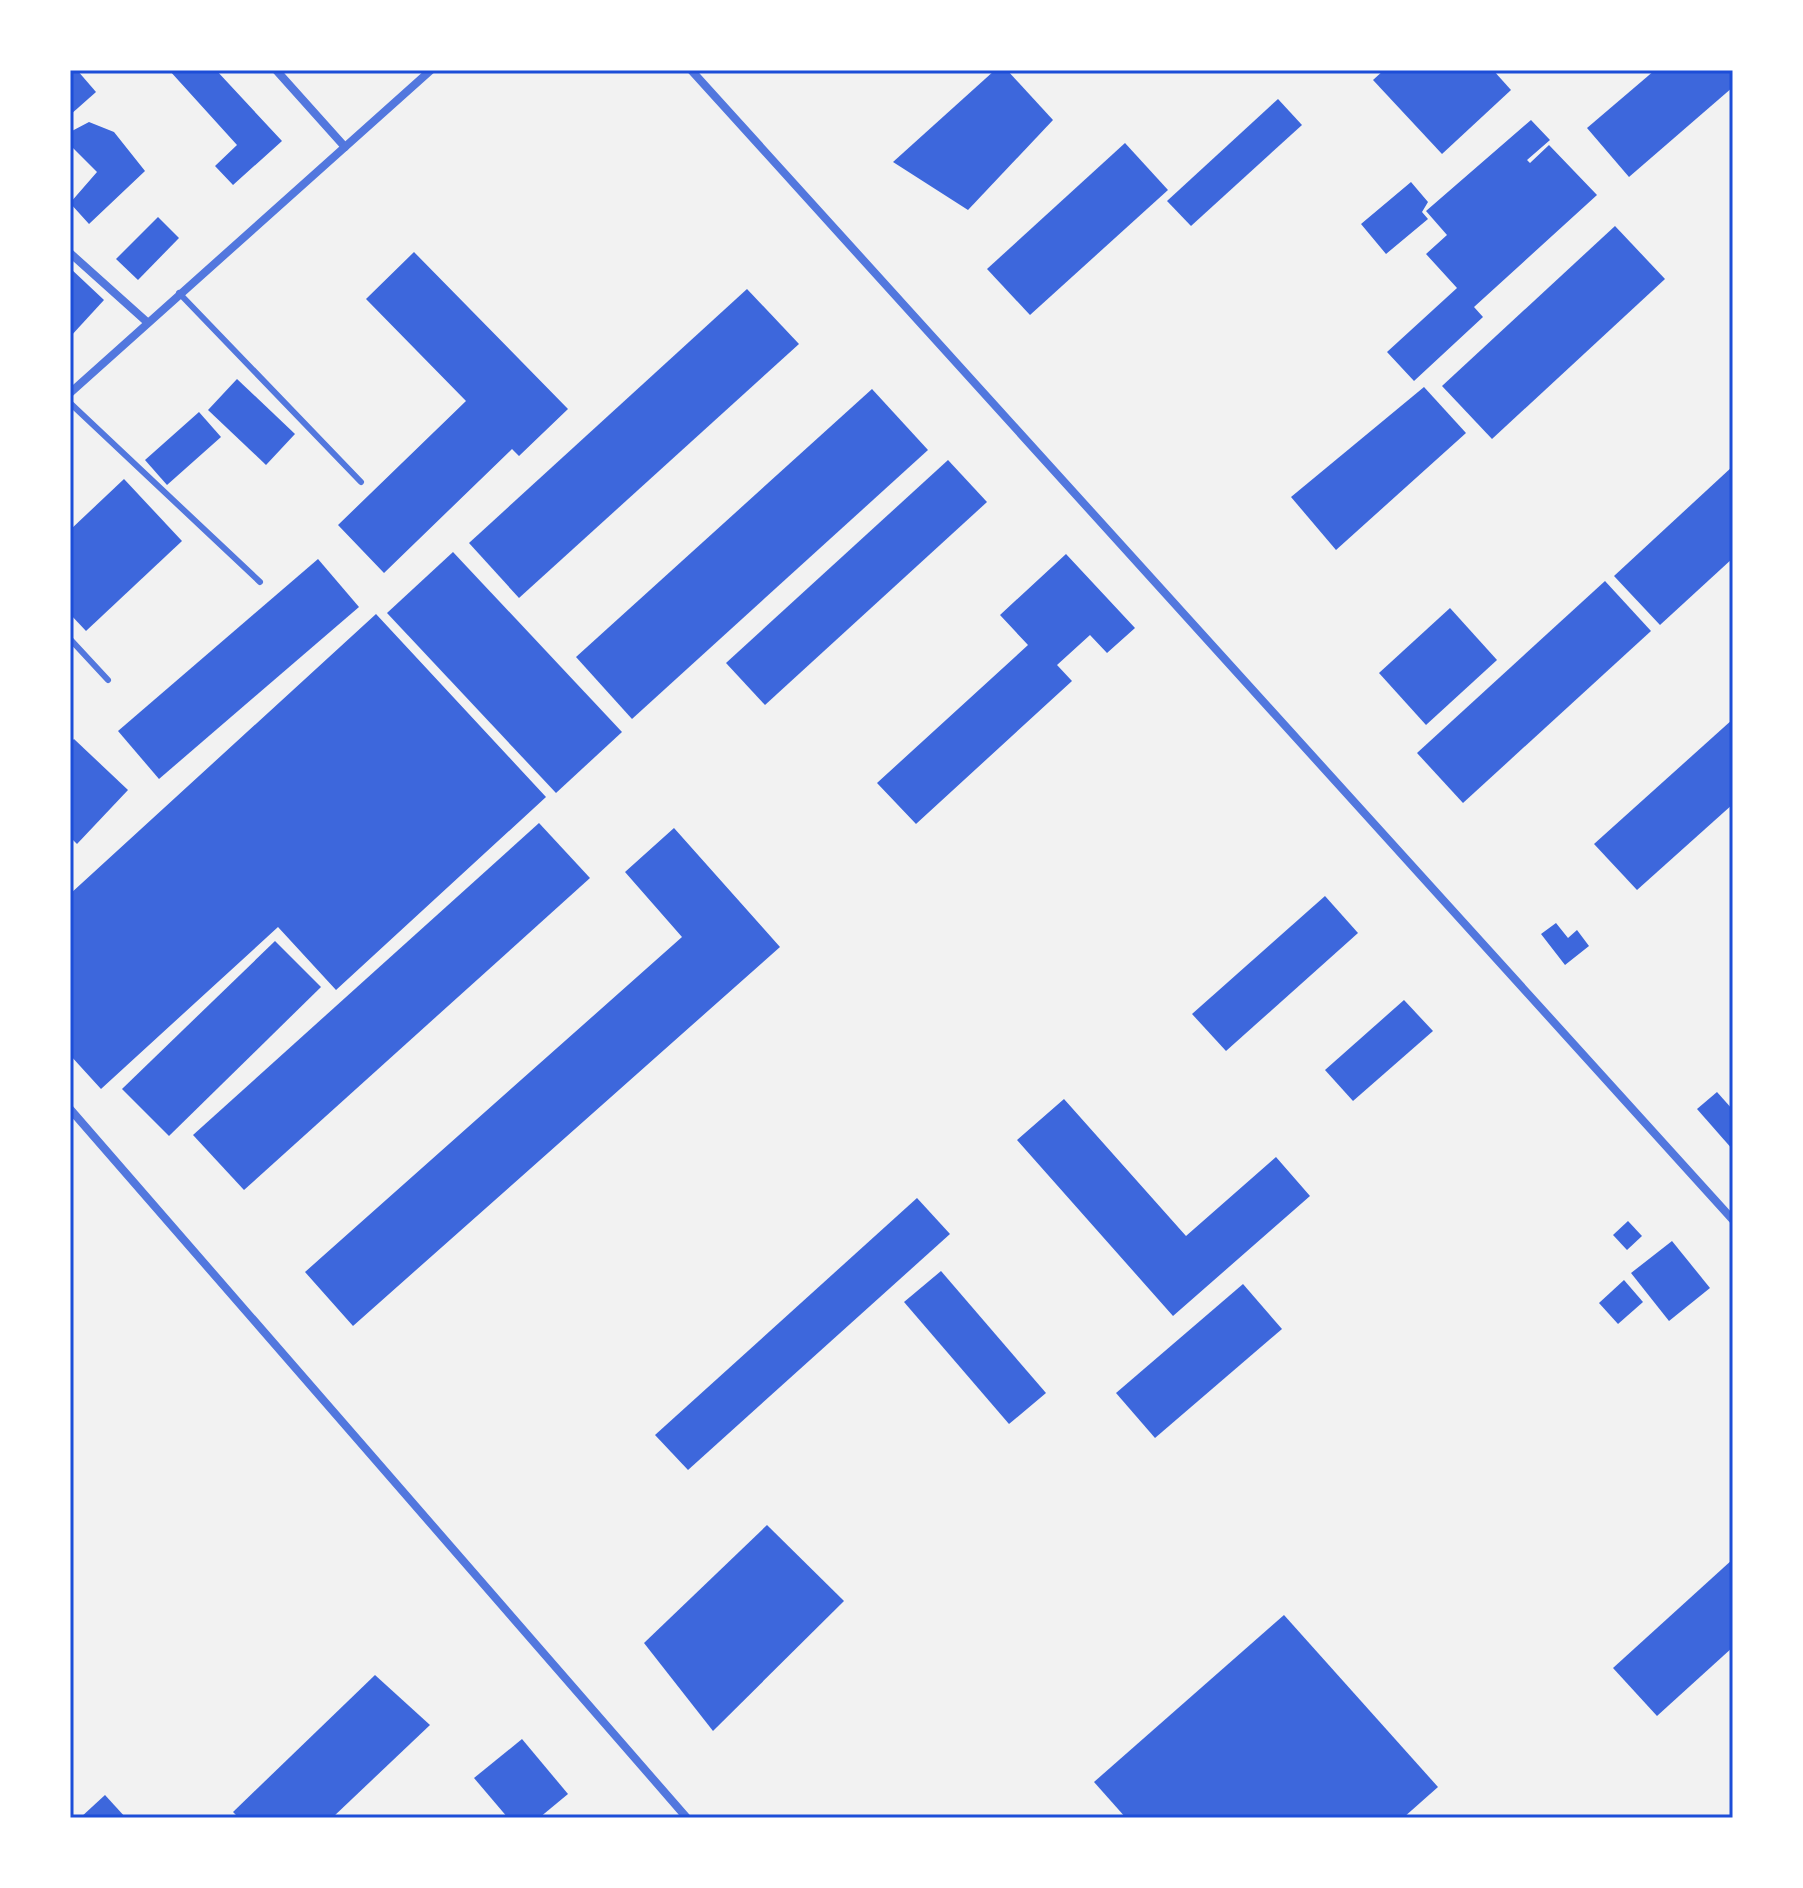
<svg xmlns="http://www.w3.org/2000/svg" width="1803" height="1888" font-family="'Archivo Narrow',sans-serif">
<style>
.building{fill:#3d67dc}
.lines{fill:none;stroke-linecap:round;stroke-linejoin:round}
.service{stroke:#5277de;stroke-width:6}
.minor{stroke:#5277de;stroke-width:8}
.neatline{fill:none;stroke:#1d4ed8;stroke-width:3}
</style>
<rect width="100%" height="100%" fill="#f2f2f2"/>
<g class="building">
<polygon points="70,70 77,70 96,92 70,115"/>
<polygon points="169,70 216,70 282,141 233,185 215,166 237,145"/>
<polygon points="995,70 1007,70 1053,120 968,210 893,162"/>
<polygon points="1384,70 1493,70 1511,90 1442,154 1373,80"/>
<polygon points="1655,70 1733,70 1733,87 1629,177 1587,128"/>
<polygon points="1278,99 1302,125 1191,226 1167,201"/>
<polygon points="1531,120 1550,140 1527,160 1530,163 1549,145 1597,195 1474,307 1483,317 1414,381 1387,352 1457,288 1426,254 1447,235 1426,211"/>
<polygon points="89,122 114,132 145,171 89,224 70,203 97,172 70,145 70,132"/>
<polygon points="1125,143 1168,190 1030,315 987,269"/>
<polygon points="1411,182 1428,202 1422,212 1428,219 1386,254 1361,224"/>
<polygon points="158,217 179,238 138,280 116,259"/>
<polygon points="1615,226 1665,279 1492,439 1442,386"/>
<polygon points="414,252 568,409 519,456 512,449 384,573 338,525 466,401 366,299"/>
<polygon points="70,268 104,300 70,337"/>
<polygon points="747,289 799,344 519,598 469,543"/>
<polygon points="237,379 295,434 266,465 208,410"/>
<polygon points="1424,387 1466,433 1336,550 1291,497"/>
<polygon points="872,389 928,450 632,719 576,657"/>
<polygon points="199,412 221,437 167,485 145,460"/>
<polygon points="948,460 987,502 765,705 726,663"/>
<polygon points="1733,466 1733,558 1660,625 1614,576"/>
<polygon points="124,479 182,541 86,631 70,614 70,530"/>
<polygon points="453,552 622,732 556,793 387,613"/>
<polygon points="1066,554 1135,628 1107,653 1090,635 1057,665 1072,681 916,824 877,783 1028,645 1000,615"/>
<polygon points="318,559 359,607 159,779 118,731"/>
<polygon points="1605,581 1651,631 1463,803 1417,753"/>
<polygon points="1450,608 1497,660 1426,725 1379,673"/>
<polygon points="376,614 546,797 336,990 278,927 101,1089 70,1055 70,894"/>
<polygon points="1733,719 1733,804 1637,890 1594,844"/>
<polygon points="74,739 128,790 77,844 70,837 70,743"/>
<polygon points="539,823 590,878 244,1190 193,1135"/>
<polygon points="674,828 780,947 353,1326 305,1272 682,937 625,872"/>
<polygon points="1325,896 1358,933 1226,1051 1192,1014"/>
<polygon points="1556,923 1568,938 1577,930 1589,946 1565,965 1541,934"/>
<polygon points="275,941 321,987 169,1136 122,1089"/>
<polygon points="1404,1000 1433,1031 1353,1101 1325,1070"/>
<polygon points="1717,1092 1733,1110 1733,1150 1697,1109"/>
<polygon points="1064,1099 1186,1236 1276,1157 1310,1196 1173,1316 1017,1140"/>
<polygon points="917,1198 950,1234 688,1470 655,1435"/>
<polygon points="1628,1221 1642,1236 1627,1250 1613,1235"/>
<polygon points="1672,1241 1710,1288 1669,1321 1631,1273"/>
<polygon points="941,1271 1046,1393 1009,1424 904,1302"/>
<polygon points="1624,1280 1643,1302 1618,1324 1599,1303"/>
<polygon points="1243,1284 1282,1329 1155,1438 1116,1393"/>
<polygon points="767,1525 844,1601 713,1731 644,1643"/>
<polygon points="1733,1559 1733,1647 1657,1716 1613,1668"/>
<polygon points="1284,1615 1438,1787 1403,1818 1126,1818 1094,1782"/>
<polygon points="375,1675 430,1725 332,1818 239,1818 233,1812"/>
<polygon points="522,1739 568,1794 539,1818 508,1818 474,1778"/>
<polygon points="105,1795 126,1818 80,1818"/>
</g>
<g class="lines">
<g class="service">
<polyline points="179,293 361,482"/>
<polyline points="70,403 260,582"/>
<polyline points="70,639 108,680"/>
</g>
<g class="minor">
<polyline points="276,70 345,147"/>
<polyline points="691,70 1733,1220"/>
<polyline points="70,253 147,322"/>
<polyline points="70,393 431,70"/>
<polyline points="70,1109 687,1818"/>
</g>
</g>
<rect width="1803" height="1888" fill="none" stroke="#ffffff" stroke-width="144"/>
<rect x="72" y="72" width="1659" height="1744" class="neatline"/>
</svg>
